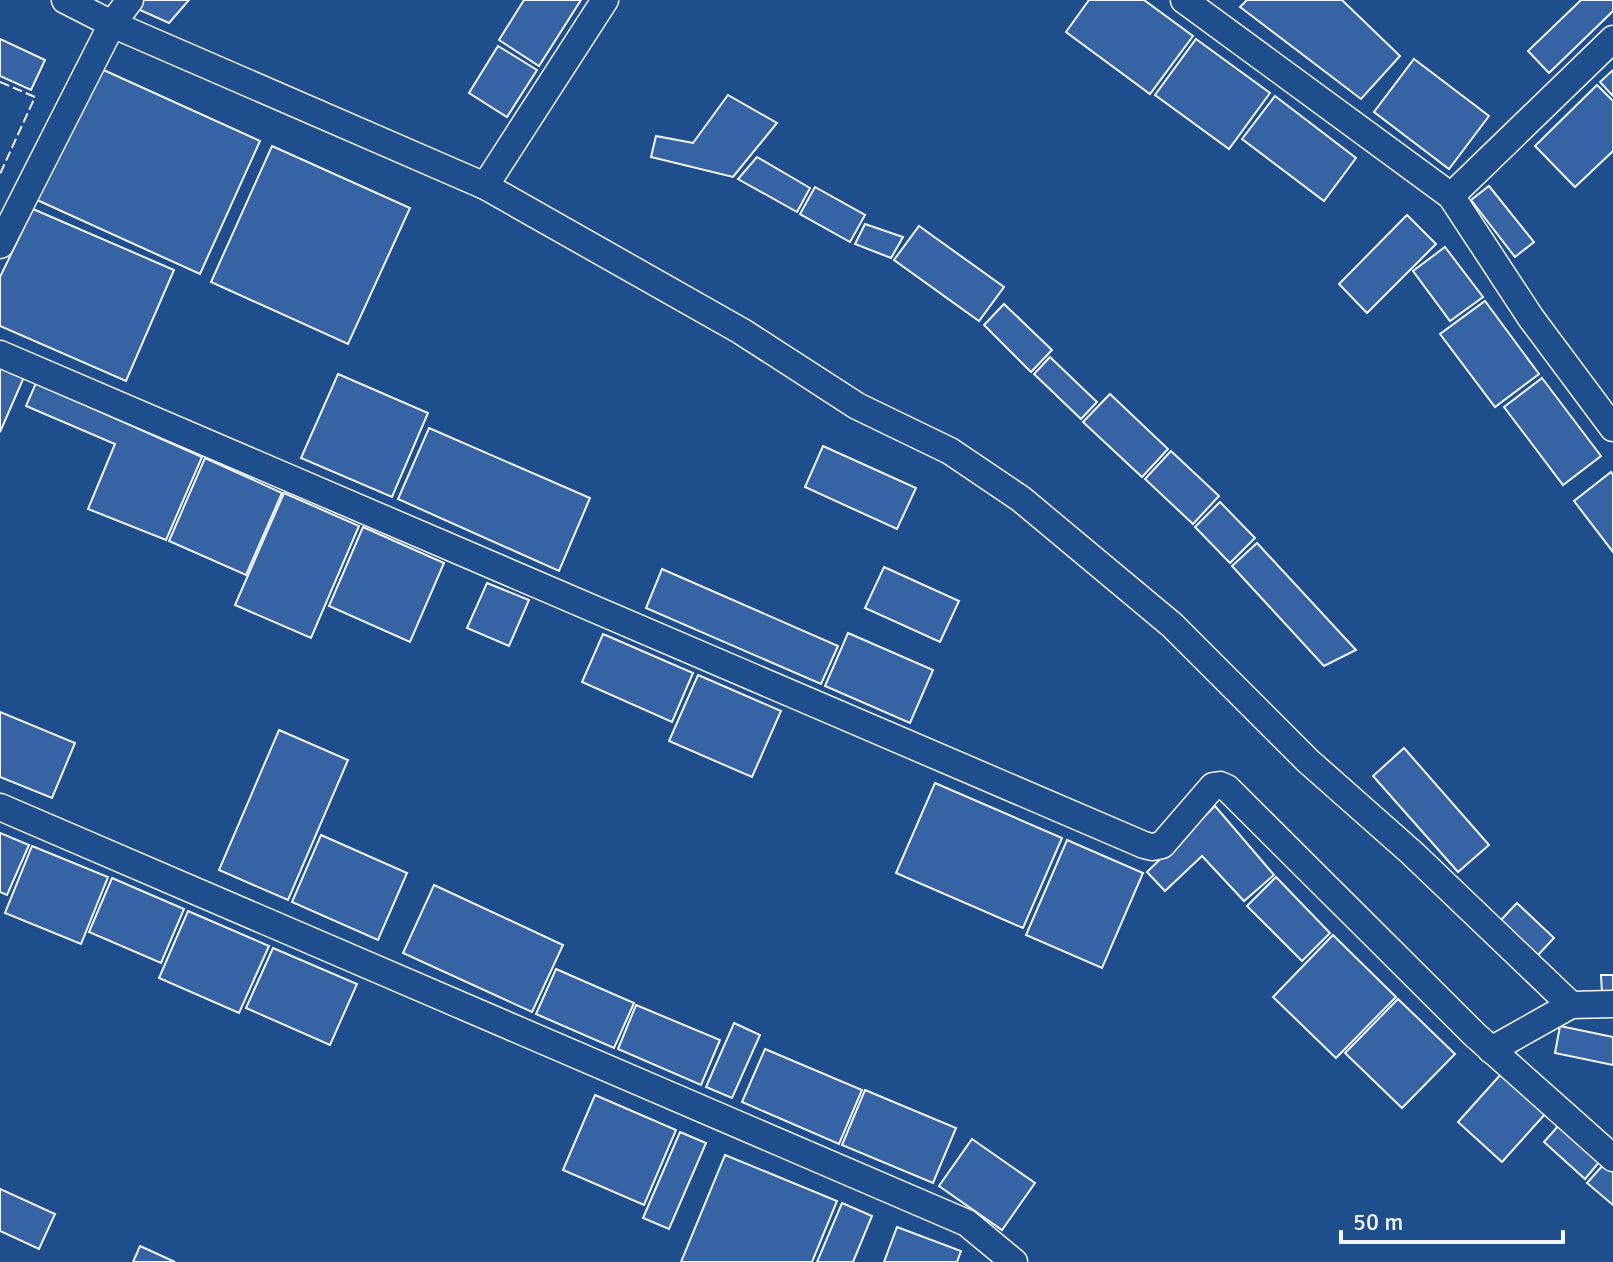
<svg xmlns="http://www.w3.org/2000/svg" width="1613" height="1262" font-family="Signika,sans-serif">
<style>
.building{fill:#3563a3;stroke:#f2f6ff;stroke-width:2}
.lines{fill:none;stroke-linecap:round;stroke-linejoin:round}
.street-casing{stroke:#f2f6ff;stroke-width:29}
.street{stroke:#1f4e8c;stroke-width:26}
.fence{stroke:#f2f6ff;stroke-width:2;stroke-dasharray:10 4;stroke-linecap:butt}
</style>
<rect width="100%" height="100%" fill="#1f4e8c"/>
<g class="building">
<polygon points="136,0 189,0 169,23 131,6"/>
<polygon points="524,0 581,0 539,66 499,40"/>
<polygon points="1089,0 1144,0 1193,36 1150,94 1066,32"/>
<polygon points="1247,0 1342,0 1400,56 1361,99 1240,7"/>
<polygon points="1581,0 1613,0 1613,11 1549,73 1528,51"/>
<polygon points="0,39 45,60 31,90 0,76"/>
<polygon points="1196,39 1270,93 1229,149 1155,95"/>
<polygon points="498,46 537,70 507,117 469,93"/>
<polygon points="1414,59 1489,116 1449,169 1374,112"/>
<polygon points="97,67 260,141 200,274 37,200"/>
<polygon points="1613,70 1613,96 1600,82"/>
<polygon points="1597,85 1613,101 1613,151 1575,187 1535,146"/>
<polygon points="728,95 777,123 733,177 651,157 656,136 693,143"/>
<polygon points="1275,96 1356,158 1324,201 1242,139"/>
<polygon points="272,146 410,208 348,344 211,282"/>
<polygon points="757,157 810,188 797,212 738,179"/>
<polygon points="1489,186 1534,242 1515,257 1471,200"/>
<polygon points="815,187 865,215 850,242 800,214"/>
<polygon points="33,209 174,270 126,381 0,326 0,277"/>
<polygon points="1407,215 1436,244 1367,313 1339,284"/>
<polygon points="865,224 903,237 891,258 855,244"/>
<polygon points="919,226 1004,287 979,321 894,260"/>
<polygon points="1445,247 1483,297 1450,321 1413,271"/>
<polygon points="1485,301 1539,374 1495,407 1440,334"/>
<polygon points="1004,304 1052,350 1031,372 984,325"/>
<polygon points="1050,357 1097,402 1081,419 1034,374"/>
<polygon points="0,367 24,377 0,432"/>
<polygon points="338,374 428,413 392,497 301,458"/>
<polygon points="1542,378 1601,456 1563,485 1504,407"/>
<polygon points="36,383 202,457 166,540 88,509 115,444 26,406"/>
<polygon points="1110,394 1168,449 1142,477 1083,422"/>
<polygon points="429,428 590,498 559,571 398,499"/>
<polygon points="823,446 916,488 897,529 805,487"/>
<polygon points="1171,451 1219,496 1193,524 1145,479"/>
<polygon points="205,458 282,493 246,575 169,541"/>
<polygon points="1611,472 1613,475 1613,552 1574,501"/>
<polygon points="284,493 359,526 311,638 235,605"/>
<polygon points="1220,502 1255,538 1230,563 1195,527"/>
<polygon points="363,527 444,563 410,642 329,606"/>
<polygon points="1257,543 1356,650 1324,666 1232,566"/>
<polygon points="884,567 959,601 940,642 865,608"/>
<polygon points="662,569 838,646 821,684 646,608"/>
<polygon points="487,583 529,600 509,646 467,628"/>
<polygon points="848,633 933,670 910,723 825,686"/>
<polygon points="603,634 693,673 672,722 582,682"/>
<polygon points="698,675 781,711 752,777 669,741"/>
<polygon points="0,712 75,743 52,798 0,777"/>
<polygon points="279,730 348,760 288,900 219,870"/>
<polygon points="1404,748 1489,845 1458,872 1373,776"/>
<polygon points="935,783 1062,838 1023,928 896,873"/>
<polygon points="1215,806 1274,875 1244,901 1202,856 1165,891 1147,872"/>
<polygon points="0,833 29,845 7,895 0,892"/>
<polygon points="321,835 407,873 378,940 292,902"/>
<polygon points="1067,840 1143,873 1102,968 1026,935"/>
<polygon points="32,846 108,877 81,944 5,913"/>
<polygon points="1276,877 1330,933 1302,961 1247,906"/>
<polygon points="112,878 184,909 161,963 89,932"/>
<polygon points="434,885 563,945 532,1012 403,953"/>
<polygon points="1517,903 1554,938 1537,956 1500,921"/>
<polygon points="188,911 269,946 239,1013 159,978"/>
<polygon points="1333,935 1396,997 1336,1058 1273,997"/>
<polygon points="273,948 357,984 330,1045 246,1008"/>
<polygon points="556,969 634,1003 614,1048 536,1014"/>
<polygon points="1601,975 1613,975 1613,992 1602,993"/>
<polygon points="1398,999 1455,1054 1402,1108 1345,1053"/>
<polygon points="636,1005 720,1040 701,1085 618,1049"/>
<polygon points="734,1023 760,1035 732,1098 706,1087"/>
<polygon points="1560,1026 1613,1037 1613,1065 1555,1053"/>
<polygon points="765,1049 862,1090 839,1144 742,1102"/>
<polygon points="1502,1073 1546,1113 1502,1162 1458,1122"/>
<polygon points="865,1090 956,1128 933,1183 842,1145"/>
<polygon points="595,1095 676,1130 644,1205 563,1170"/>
<polygon points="1559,1125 1600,1161 1585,1179 1544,1142"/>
<polygon points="680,1132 706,1143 669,1229 643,1218"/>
<polygon points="972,1139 1035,1183 1002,1230 939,1186"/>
<polygon points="725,1155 837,1201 812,1262 681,1262"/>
<polygon points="1604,1164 1613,1172 1613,1205 1587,1183"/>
<polygon points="0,1189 55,1214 39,1249 0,1231"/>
<polygon points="842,1203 872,1216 853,1262 817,1262"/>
<polygon points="897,1227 961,1251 957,1262 884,1262"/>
<polygon points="140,1246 175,1262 133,1262"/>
</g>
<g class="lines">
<g class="street-casing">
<g id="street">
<polyline points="65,0 112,24 485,186 741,331 857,406 950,451 1021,499 1172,625 1308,761 1412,853 1571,1005"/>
<polyline points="1184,0 1451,196 1531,318 1613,428"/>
<polyline points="485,186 605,0"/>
<polyline points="1451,196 1613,39"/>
<polyline points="0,245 112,24 130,0"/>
<polyline points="0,354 1144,845 1152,847 1162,845 1213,786 1220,785 1227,788 1474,1034 1613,1158"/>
<polyline points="0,807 967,1223 1014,1262"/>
<polyline points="1491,1050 1571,1005 1613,1004"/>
</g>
</g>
<use href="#street" class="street"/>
<polyline class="fence" points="0,82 35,97 0,174"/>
</g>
<path d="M1341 1230v12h222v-12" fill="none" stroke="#f2f6ff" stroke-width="4"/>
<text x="1353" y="1230" font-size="24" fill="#f2f6ff" stroke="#1f4e8c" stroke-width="6" paint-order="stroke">50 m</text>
</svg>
